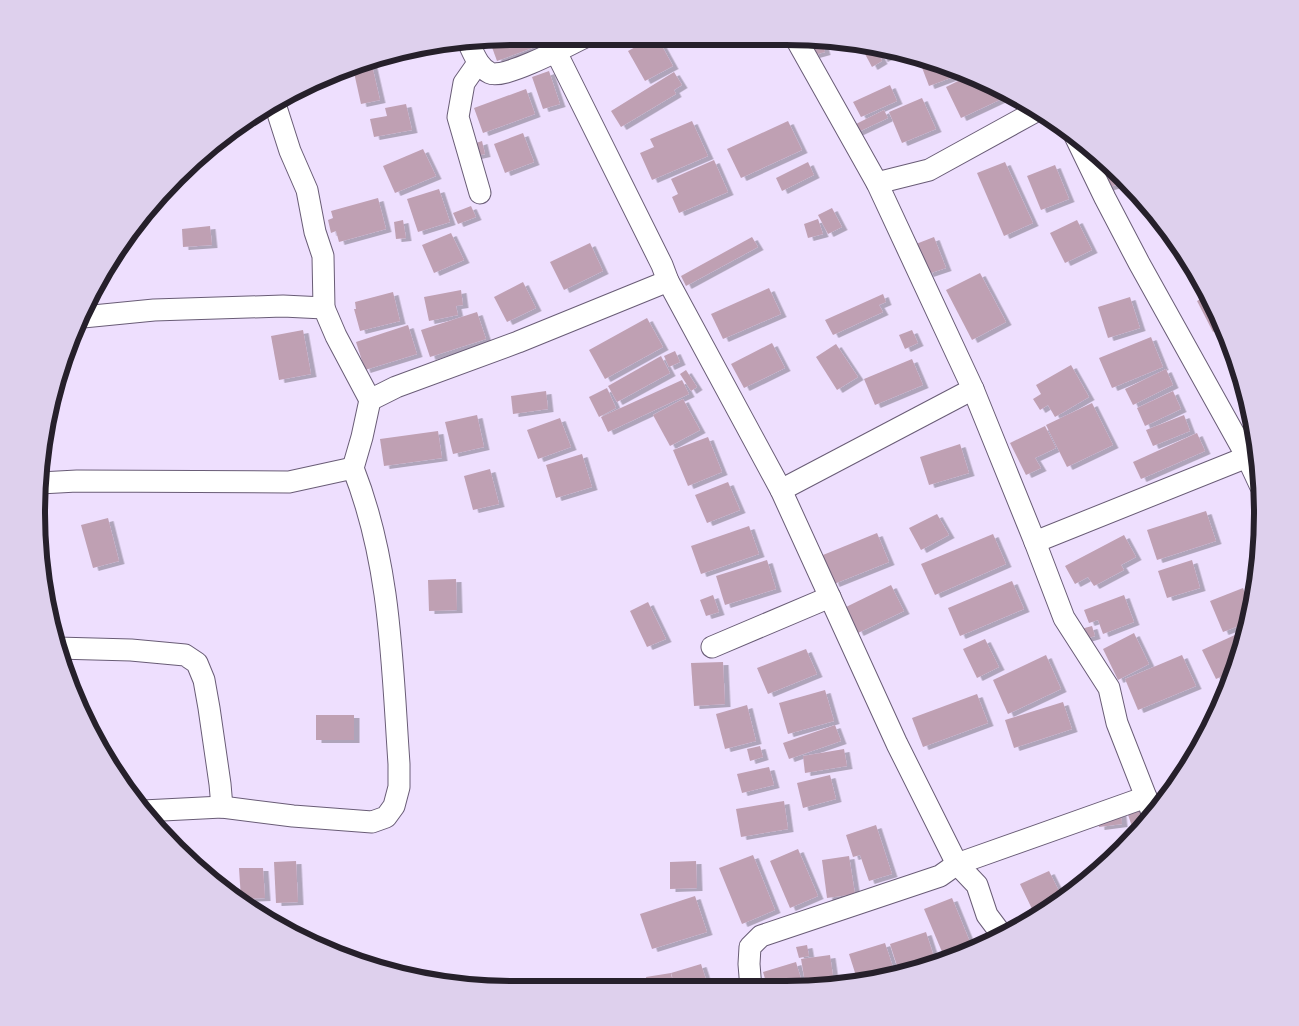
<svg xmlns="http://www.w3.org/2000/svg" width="1299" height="1026" font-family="'Asap Condensed',sans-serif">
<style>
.building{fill:#bfa0b3;filter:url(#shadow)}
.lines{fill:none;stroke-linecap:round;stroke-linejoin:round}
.minor-casing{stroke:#695c76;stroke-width:23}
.minor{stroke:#fff;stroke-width:21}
.rim{fill:none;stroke:#26202b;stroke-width:6}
</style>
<defs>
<filter id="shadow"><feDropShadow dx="5.5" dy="3" stdDeviation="0" flood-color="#0004"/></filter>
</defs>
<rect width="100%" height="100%" fill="#eedffe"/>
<g class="building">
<polygon points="513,36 527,36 532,48 497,61 489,39"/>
<polygon points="654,37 657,37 673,66 645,81 628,51"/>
<polygon points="826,39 832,40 833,44 826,47 823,40"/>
<polygon points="822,41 825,52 814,55 810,45"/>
<polygon points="876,49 882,61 872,67 865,54"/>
<polygon points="879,50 888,51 897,53 882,59"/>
<polygon points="918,57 940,62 964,73 929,86"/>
<polygon points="371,61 380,100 361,104 353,68"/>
<polygon points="549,71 560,104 543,109 532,77"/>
<polygon points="674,72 682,85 674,90 676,94 621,127 611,111"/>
<polygon points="970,75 1009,93 1010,95 961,118 946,87"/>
<polygon points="890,85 897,101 861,117 853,102"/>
<polygon points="526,89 535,114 483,133 474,108"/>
<polygon points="922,98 936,129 902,143 889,112"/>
<polygon points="406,104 412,130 374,137 370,119 387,116 385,108"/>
<polygon points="884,110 888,118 854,134 850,127"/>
<polygon points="692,121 708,156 652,180 640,153 654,147 650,139"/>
<polygon points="788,121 802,150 741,178 727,149"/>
<polygon points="523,133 534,162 505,173 494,144"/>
<polygon points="482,141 485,154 476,156 473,144"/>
<polygon points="423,149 436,176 395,193 383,166"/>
<polygon points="714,160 728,192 679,213 672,197 678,194 671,179"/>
<polygon points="808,162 814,175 782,191 776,178"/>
<polygon points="1005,162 1033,223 1004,236 977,173"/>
<polygon points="1055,165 1069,199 1041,210 1027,176"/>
<polygon points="1114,171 1122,183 1103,189 1099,175"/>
<polygon points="439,189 450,222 418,232 407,199"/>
<polygon points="378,198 386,229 339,242 336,231 331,233 328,220 333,218 331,211"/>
<polygon points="471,206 476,217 458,224 453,213"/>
<polygon points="832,208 842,227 828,234 818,215"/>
<polygon points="818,219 823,234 808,238 804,224"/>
<polygon points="403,220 406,238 396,239 394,222"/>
<polygon points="1077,220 1092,250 1065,263 1050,233"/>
<polygon points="210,226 212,245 183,247 182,229"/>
<polygon points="451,233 464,260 434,273 422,245"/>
<polygon points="752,237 758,247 686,286 681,276"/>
<polygon points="934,237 946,268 928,274 916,244"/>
<polygon points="590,243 603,271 564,290 550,262"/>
<polygon points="980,273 1006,322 972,340 946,290"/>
<polygon points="523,282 536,308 507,322 494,297"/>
<polygon points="769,288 781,314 723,339 711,314"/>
<polygon points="461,290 463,305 456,306 458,315 429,321 424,297"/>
<polygon points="393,292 400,321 360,331 354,309 356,309 355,302"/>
<polygon points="883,294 886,302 879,305 883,312 833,335 825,320"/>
<polygon points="1208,295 1223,327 1213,332 1197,301"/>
<polygon points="1130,297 1140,328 1108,338 1098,307"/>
<polygon points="477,312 486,339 430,357 421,330"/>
<polygon points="647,318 663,347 605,379 589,350"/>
<polygon points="408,325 417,354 365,370 356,342"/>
<polygon points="303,330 311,374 279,380 271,336"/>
<polygon points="912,330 918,343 905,349 899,335"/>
<polygon points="1151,337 1163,367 1112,388 1099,358"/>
<polygon points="772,343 785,368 744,388 731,364"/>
<polygon points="836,344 858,377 837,390 816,357"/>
<polygon points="675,351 680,362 669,367 664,356"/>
<polygon points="661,356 670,373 617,402 608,386"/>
<polygon points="912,359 923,385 875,405 864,379"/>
<polygon points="1071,365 1089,397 1055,417 1048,405 1040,410 1033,399 1041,394 1036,385"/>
<polygon points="1166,369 1173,385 1133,405 1125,389"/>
<polygon points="686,370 697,387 691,391 680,374"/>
<polygon points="682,380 689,394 608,432 601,417"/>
<polygon points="607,388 616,408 599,417 589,397"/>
<polygon points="546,391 548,409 513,414 511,396"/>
<polygon points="1173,391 1181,409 1145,426 1137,408"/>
<polygon points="683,399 700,430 670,446 653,415"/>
<polygon points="1092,403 1113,445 1067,467 1046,425"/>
<polygon points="477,415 484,447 453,454 445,422"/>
<polygon points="1184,415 1190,431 1153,446 1146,430"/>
<polygon points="560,418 571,447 538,459 527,430"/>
<polygon points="1045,426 1056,448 1035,458 1041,468 1026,475 1010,443"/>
<polygon points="438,431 442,458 384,466 380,439"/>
<polygon points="1197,433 1205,451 1141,479 1133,462"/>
<polygon points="708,437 722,472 688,486 673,450"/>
<polygon points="960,444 969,473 929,485 920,457"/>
<polygon points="582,454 592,487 556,498 546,465"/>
<polygon points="490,469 499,504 473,510 464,476"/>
<polygon points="728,482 740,510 707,523 695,495"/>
<polygon points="1206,511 1216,541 1157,560 1147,530"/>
<polygon points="937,514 949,535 921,550 909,528"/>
<polygon points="108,518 119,561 93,568 81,525"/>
<polygon points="749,526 759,554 701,574 691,546"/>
<polygon points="877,533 889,562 834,584 823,555"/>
<polygon points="993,534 1006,564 935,595 921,564"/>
<polygon points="1124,535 1136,557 1121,565 1124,570 1094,586 1088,577 1075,584 1065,566"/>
<polygon points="767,560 776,589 725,605 716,576"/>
<polygon points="1192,560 1200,588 1167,598 1158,571"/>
<polygon points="456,579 457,610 429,611 428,580"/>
<polygon points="1012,581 1024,609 960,636 948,608"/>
<polygon points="891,585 904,611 858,633 846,607"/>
<polygon points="1243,588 1251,608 1249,622 1223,632 1210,601"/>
<polygon points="713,595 719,612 706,616 700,600"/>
<polygon points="1124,595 1134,622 1103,634 1098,620 1089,623 1084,610"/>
<polygon points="648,602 666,639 647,647 630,611"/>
<polygon points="1092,626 1095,636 1085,639 1081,629"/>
<polygon points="1248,629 1246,637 1234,671 1216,679 1202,650"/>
<polygon points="1134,633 1149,664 1118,680 1103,649"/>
<polygon points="985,639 999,667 977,678 963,649"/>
<polygon points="806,649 817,674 768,694 757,668"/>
<polygon points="1046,655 1061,689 1008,714 993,680"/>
<polygon points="1182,655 1196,686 1138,710 1125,679"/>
<polygon points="723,662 725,704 694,706 691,663"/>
<polygon points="825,690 834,721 788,734 779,703"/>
<polygon points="977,694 988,723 923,747 912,718"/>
<polygon points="1063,702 1072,729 1014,748 1005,720"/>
<polygon points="747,705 756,741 725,749 716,714"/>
<rect x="316" y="715" width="38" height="25"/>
<polygon points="835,725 841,741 789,759 783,743"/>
<polygon points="760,746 763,757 750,761 747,749"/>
<polygon points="844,749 847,766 805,773 803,756"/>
<polygon points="769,767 774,785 742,793 737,774"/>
<polygon points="830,775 836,799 803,808 797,783"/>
<polygon points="784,801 788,829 741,837 736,809"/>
<polygon points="1142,804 1147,821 1135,835 1126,809"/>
<polygon points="1121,813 1122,824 1099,827 1098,816"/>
<polygon points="876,825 892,874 869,881 860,855 853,857 846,835"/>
<polygon points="798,849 818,896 790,908 770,861"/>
<polygon points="753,855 775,910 742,924 719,868"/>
<polygon points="849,856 855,894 827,898 822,860"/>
<polygon points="296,861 298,902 276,903 274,862"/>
<polygon points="696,861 697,888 670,889 670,862"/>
<polygon points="239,868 263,868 265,898 241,899"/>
<polygon points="1103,869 1100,872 1079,886 1076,877"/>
<polygon points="1049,871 1063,899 1043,913 1041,909 1034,913 1020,884"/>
<polygon points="695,896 707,932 652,949 640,914"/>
<polygon points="952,898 972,947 945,959 924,909"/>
<polygon points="251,907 264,907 264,915 258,911"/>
<polygon points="926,932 936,963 910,973 900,975 890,944"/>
<polygon points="885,943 896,976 858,982 849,954"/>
<polygon points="807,945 809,956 799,958 796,947"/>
<polygon points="830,955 834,983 806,988 801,959"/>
<polygon points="796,962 804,989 768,989 763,972"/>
<polygon points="701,964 709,989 676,989 671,973"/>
<polygon points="671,973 674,989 648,989 646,977"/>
</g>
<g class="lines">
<g class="minor-casing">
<g id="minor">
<polyline points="795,37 877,183 973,389 1035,542 1064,618 1109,688 1117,723 1153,815"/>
<path d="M468 42C474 54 478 67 490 73 504 80 571 44 587 36"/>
<polyline points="556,52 662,265 668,281 781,490 897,744 957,864 977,885 987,915 1002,935"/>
<polyline points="478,63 464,83 458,117 480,193"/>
<polyline points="274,101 290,151 307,190 315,232 323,256 324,308"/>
<polyline points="1075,136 1105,198 1139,263 1247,457 1260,485"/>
<polyline points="877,183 929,170 1038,110"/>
<polyline points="83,317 154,310 283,306 324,308 336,336 370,400 396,387 518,342 668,281"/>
<polyline points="353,468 362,437 370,400"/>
<path d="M40 483 77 481 289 482 353 468C391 564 392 664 399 764V787L394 806 386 817 372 822 293 816 222 807 143 811"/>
<polyline points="781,490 973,389"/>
<polyline points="1035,542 1247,457"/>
<polyline points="712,647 830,597"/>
<polyline points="57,648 131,650 185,655 197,663 204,680 209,708 220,784 222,807"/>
<polyline points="751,989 749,964 750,947 761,936 940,876 957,864 1146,797"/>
</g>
</g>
<use href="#minor" class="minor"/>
</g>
<path d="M0 0H1299V1026H0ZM513 45H786A468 468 0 0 1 1254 513V513A468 468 0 0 1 786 981H513A468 468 0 0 1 45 513V513A468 468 0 0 1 513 45Z" fill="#ded0ed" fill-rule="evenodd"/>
<path class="rim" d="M513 45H786A468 468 0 0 1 1254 513V513A468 468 0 0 1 786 981H513A468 468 0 0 1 45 513V513A468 468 0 0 1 513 45Z"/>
</svg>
